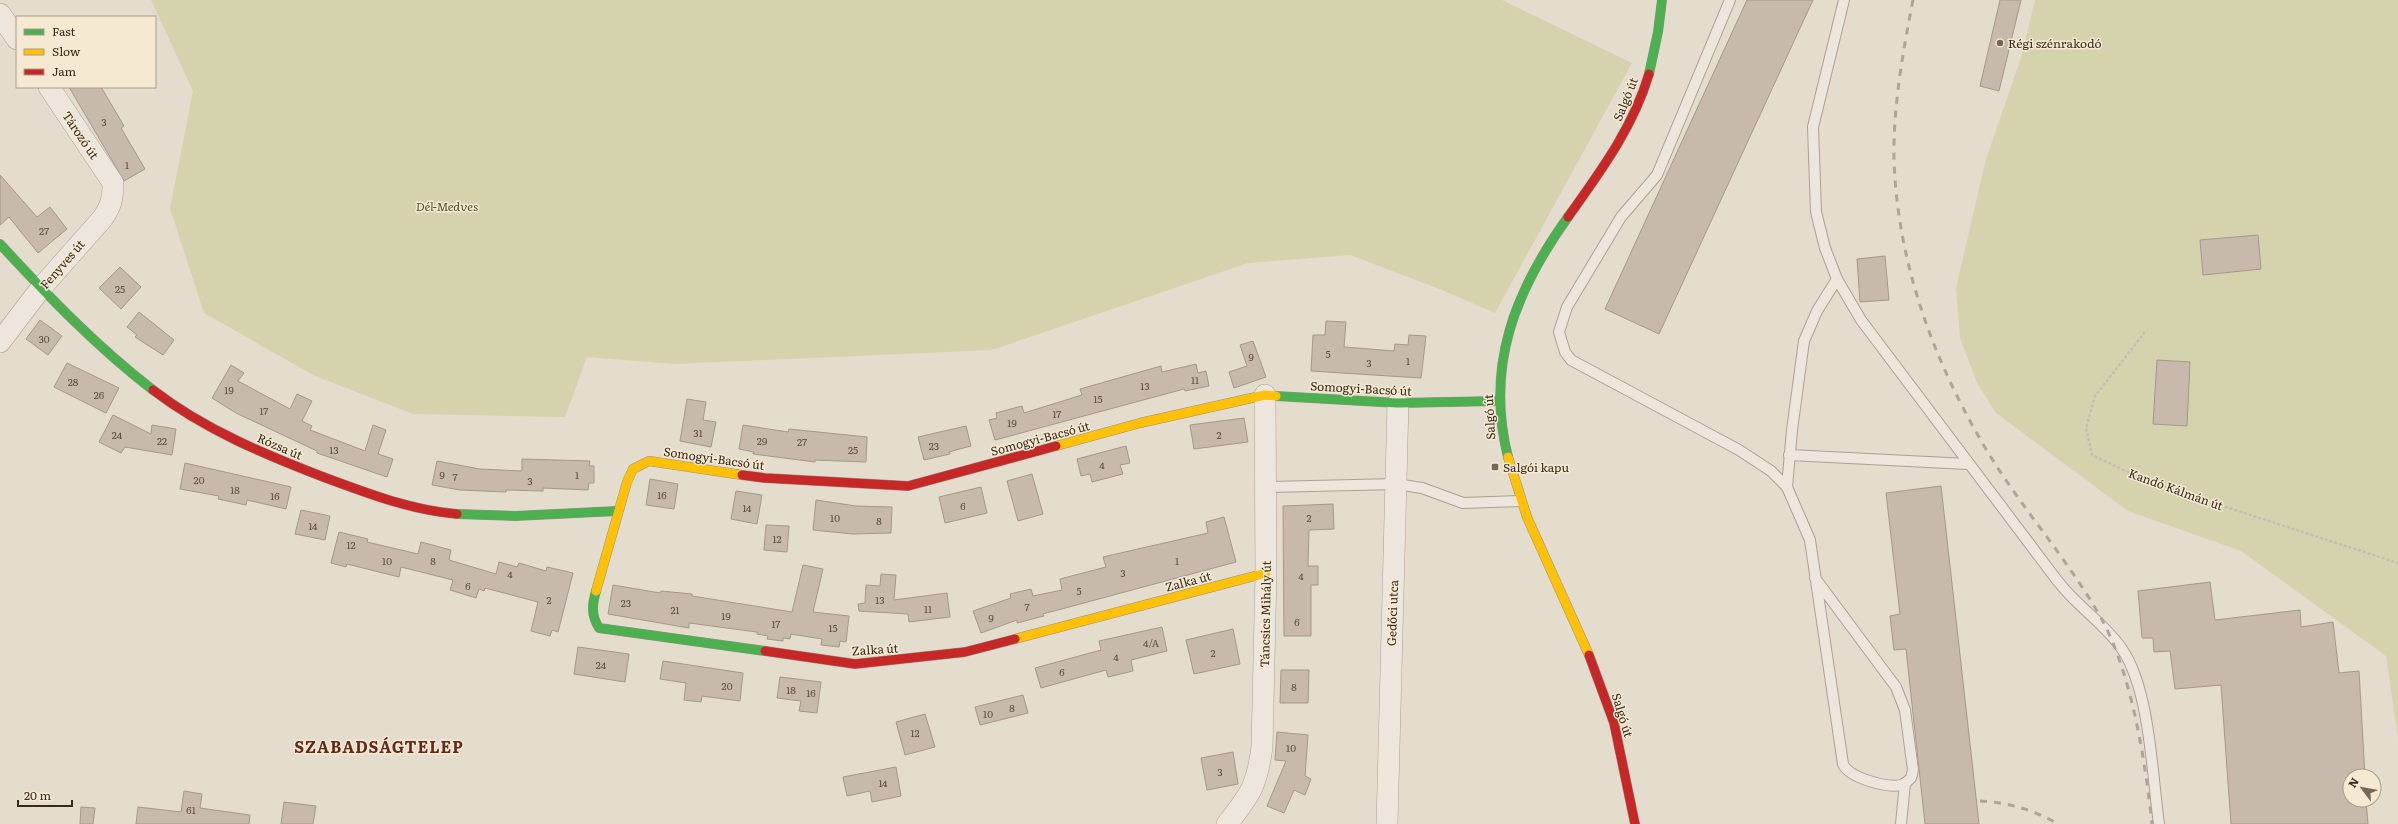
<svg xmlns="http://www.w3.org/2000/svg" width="2398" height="824" font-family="Literata,serif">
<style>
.green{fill:#d5d3ae}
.building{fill:#c7baad;stroke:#a4978b}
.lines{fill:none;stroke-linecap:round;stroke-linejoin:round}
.lane-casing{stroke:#a9a195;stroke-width:12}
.street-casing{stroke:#a9a195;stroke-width:22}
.fast-casing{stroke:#999085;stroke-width:10}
.slow-casing{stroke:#999085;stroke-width:10}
.jam-casing{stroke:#999085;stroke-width:10}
.path{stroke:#c4bdb4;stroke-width:2.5;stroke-dasharray:3 2;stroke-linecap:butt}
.lane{stroke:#ece6dd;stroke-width:10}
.street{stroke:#ece6dd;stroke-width:21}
.fast{stroke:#4caf50;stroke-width:9}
.slow{stroke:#ffc107;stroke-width:9}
.jam{stroke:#c62828;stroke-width:9}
.rail{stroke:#aba69d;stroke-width:3;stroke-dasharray:7 7;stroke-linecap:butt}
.poi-dot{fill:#74685a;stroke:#f5e9d1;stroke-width:1.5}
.labels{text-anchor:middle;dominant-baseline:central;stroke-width:3;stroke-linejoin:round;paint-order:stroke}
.number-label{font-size:10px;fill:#5b4d41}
.poi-label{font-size:12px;fill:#37291d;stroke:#f5e9d1;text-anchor:start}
.street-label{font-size:12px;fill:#37291d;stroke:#f5e9d1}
.park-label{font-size:12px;font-style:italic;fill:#4a5324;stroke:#f5e9d1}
.district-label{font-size:16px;font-weight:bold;letter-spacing:1px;fill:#63291d;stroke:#f5e9d1}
</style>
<rect width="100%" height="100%" fill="#e4dccc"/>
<g class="green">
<polygon points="151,0 1502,0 1632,63 1495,313 1442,290 1350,255 1248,263 992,350 675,364 587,357 565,417 413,414 313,375 204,313 170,208 193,91"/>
<polygon points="2035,0 2398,0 2398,738 2386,656 2241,551 2128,511 1996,413 1977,383 1960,338 1956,288 1986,159 2021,58"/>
</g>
<g class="building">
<polygon points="1747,0 1813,0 1659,334 1605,309"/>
<polygon points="2000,0 2021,0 1999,91 1980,86"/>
<polygon points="69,87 101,87 124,126 121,128 145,169 124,181"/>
<polygon points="0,175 37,217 50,207 67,229 38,253 9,217 0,225"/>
<polygon points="2258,235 2261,269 2203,275 2200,240"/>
<polygon points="1885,256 1889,300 1860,302 1857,259"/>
<polygon points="120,267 141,287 121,309 99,288"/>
<polygon points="139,312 174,340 163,355 135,337 137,335 127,327"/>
<polygon points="40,320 62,336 48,355 26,339"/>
<polygon points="1326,321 1346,322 1344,347 1394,351 1395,344 1408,345 1409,335 1426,336 1421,378 1311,371 1313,335 1325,335"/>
<polygon points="1253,341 1266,377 1234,388 1229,372 1247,366 1240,345"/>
<polygon points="2157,360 2190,362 2187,426 2153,424"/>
<polygon points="67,363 119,388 106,413 54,387"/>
<polygon points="1196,364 1198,373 1206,371 1209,386 1185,391 1184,389 995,440 989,420 997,418 996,413 1022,406 1024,413 1082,395 1080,389 1161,366 1162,372"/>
<polygon points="231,365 244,373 238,381 290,409 297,394 312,401 302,421 312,426 310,430 365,451 373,425 386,430 378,454 393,459 387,477 317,453 317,451 236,413 212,398"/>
<polygon points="687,399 706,402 703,420 716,422 711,447 680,441"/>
<polygon points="113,415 151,434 152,425 176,429 172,455 125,447 121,453 99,442"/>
<polygon points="1244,418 1248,442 1194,449 1190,425"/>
<polygon points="743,425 788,432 789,429 867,437 866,462 815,460 815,462 753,454 754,452 739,449"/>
<polygon points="966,426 971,446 949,452 950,454 924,460 918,437"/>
<polygon points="1126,446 1130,463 1120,465 1123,474 1092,482 1090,474 1081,476 1077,459"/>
<polygon points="522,459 590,461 589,466 594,466 594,483 589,483 588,490 543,488 543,491 506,490 506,492 460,490 432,485 437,461 480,469 522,471"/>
<polygon points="185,463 291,487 286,509 247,500 246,505 218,499 219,496 180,489"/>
<polygon points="1032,474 1043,514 1018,521 1007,481"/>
<polygon points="650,479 678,484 674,509 646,505"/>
<polygon points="1941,486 1979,824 1925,824 1906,649 1894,650 1890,616 1900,614 1886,493"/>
<polygon points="981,487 987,513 945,523 939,497"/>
<polygon points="736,491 762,495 757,524 731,519"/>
<polygon points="816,500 856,506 892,507 891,533 853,534 813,530"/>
<polygon points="1333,504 1334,529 1309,530 1308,566 1318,566 1318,585 1311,585 1311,636 1284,636 1283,506"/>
<polygon points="301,510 330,516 325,540 295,534"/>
<polygon points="1224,517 1236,562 1043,614 1044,616 1017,623 1017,620 981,633 973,611 1011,598 1010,594 1031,589 1033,596 1062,590 1060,579 1106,567 1103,557 1208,533 1206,522"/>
<polygon points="766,525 789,526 787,552 764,550"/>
<polygon points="339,532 368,539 367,542 418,554 421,542 451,550 449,560 496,574 499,562 517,567 519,563 546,571 547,567 573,573 558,632 552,630 550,636 531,631 538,602 485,588 484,591 479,589 476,598 450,590 453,580 401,567 399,577 347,564 346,567 331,563"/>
<polygon points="803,565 823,569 813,612 849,616 846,642 840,641 839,647 821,645 822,639 791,634 790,639 783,638 783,641 767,639 768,636 757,634 757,632 689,623 689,628 608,614 613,585 660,593 661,591 692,594 692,596 792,612"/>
<polygon points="881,574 896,575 894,600 947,593 950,617 909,622 908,614 859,611 858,604 865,603 866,585 880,586"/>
<polygon points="2210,582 2215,620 2300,610 2301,627 2333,622 2339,673 2359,671 2365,776 2350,776 2350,800 2366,800 2368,824 2231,824 2221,685 2175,689 2170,651 2154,652 2153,638 2142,638 2138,591"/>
<polygon points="1162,627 1167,651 1131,660 1133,671 1108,677 1106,670 1041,688 1035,668 1101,650 1099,641"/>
<polygon points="1233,629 1240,664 1194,674 1186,640"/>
<polygon points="578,647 629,654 625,682 574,674"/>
<polygon points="663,661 743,673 740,701 702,696 701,702 684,700 686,683 660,679"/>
<polygon points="1281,670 1309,670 1308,703 1280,703"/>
<polygon points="780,677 821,682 817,713 799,711 801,701 777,698"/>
<polygon points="1023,695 1028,713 980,725 975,707"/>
<polygon points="925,714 935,747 905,755 896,722"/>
<polygon points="1277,732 1308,735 1305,776 1311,779 1305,795 1294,790 1284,813 1267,806 1286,761 1275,760"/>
<polygon points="1233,752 1238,784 1207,790 1201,758"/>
<polygon points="896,767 901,796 872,802 870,791 847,796 843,777"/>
<polygon points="184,791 202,794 200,808 250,815 249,824 136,824 138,807 181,812"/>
<polygon points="284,802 316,806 313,824 281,824"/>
<polygon points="81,807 95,808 93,824 80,824"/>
</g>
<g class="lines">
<g class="lane-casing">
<g id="lane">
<polyline points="1730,0 1657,175 1621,217 1567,307 1559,332 1565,352 1571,360 1739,450 1771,471 1787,487"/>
<path d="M1844 0 1813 127 1816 212 1825 248 1837 279 1861 320 2050 571C2058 582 2067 593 2078 603 2093 618 2110 631 2122 649 2150 690 2152 774 2159 824"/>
<polyline points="1789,455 1968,464"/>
<polyline points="1266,487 1396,484 1422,488 1463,503 1520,501"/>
<path d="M1815 578 1896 687 1905 710 1913 770 1911 778C1908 781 1905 784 1901 785 1887 788 1849 778 1843 764L1810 540 1787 487 1792 430 1804 341 1817 311 1837 279"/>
<polyline points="1901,824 1905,783"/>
</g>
</g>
<g class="street-casing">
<g id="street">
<polyline points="0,14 17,39"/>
<path d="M0 342 41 288 102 219C111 207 113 198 113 183L49 87"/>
<path d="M1227 824C1251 794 1257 785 1262 747L1266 573 1265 395"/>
<polyline points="1387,824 1398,403"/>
</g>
</g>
<g class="fast-casing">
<g id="fast">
<polyline points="1649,74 1658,32 1662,0"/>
<path d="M0 244C48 296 97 347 153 390"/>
<polyline points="1276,396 1398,403 1498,401"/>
<path d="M1508 457C1485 366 1515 291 1568 217"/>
<polyline points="457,514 515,516 617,511"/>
<path d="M596 591C592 605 591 615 599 628L765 651"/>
</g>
</g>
<g class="slow-casing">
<g id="slow">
<polyline points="1056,446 1140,423 1265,395 1276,396"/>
<polyline points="1508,457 1527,517 1589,655"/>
<polyline points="596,591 627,482 633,469 649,461 742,475"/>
<polyline points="1015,639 1266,573"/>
</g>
</g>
<g class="jam-casing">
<g id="jam">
<path d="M1568 217C1600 172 1633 128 1649 74"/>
<path d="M153 390C205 430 266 455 326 478 369 494 411 510 457 514"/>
<polyline points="742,475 765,478 908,486 1056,446"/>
<polyline points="765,651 855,664 965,652 1015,639"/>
<polyline points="1589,655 1614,723 1635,824"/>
</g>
</g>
<polyline class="path" points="2145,332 2095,396 2086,428 2092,455 2149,482 2398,563"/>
<use href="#lane" class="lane"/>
<use href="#street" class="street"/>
<use href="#fast" class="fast"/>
<use href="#slow" class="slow"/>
<use href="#jam" class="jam"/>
<g class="rail">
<path d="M1913 0C1903 51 1893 107 1894 159 1897 257 1930 352 1979 437 2014 500 2065 554 2101 618 2132 674 2145 760 2152 824"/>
<path d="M1980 801C2007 802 2034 810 2058 824"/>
</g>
</g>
<g class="poi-dot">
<circle cx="2000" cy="43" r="4"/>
<rect x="1491" y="463" width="8" height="8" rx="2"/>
</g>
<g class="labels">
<g class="number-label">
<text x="104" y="121">3</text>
<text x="127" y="164">1</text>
<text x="44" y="230">27</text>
<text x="120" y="288">25</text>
<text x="44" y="338">30</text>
<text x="1328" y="353">5</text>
<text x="1251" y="356">9</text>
<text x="1408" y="360">1</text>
<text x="1369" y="362">3</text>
<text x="1195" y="379">11</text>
<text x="73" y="381">28</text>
<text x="1145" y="385">13</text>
<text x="229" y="389">19</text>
<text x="99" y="394">26</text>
<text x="1098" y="398">15</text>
<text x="264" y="410">17</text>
<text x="1057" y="413">17</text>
<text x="1012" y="422">19</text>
<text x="698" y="432">31</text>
<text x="117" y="434">24</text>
<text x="1219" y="434">2</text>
<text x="162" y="440">22</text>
<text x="762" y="440">29</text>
<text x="802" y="441">27</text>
<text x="934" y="445">23</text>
<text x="334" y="449">13</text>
<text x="853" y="449">25</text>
<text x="1102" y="464">4</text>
<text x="442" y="474">9</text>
<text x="577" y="474">1</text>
<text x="455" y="476">7</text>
<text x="199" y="479">20</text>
<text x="530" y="480">3</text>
<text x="235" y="489">18</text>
<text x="662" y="494">16</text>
<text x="275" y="495">16</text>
<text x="963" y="505">6</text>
<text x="747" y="507">14</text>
<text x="835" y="517">10</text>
<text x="1309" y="517">2</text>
<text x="879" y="520">8</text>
<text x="313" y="525">14</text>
<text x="777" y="538">12</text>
<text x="351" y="544">12</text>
<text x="387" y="560">10</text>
<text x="433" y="560">8</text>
<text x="1177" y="560">1</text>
<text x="1123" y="572">3</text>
<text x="510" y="573">4</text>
<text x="1301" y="575">4</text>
<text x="468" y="585">6</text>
<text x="1079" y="590">5</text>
<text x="549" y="599">2</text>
<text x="880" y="599">13</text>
<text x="626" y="602">23</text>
<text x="1027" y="606">7</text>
<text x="928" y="608">11</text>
<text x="675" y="609">21</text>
<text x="726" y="615">19</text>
<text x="991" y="617">9</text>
<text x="1297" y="621">6</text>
<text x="776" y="623">17</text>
<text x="833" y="627">15</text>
<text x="1151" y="642">4/A</text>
<text x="1213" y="652">2</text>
<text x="1116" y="656">4</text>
<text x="601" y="664">24</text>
<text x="1062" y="671">6</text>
<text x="727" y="685">20</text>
<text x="1294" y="686">8</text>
<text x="791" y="689">18</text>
<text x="811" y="692">16</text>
<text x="1012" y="707">8</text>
<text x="988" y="713">10</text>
<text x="915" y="732">12</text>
<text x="1291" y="747">10</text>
<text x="1220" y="771">3</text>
<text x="883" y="782">14</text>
<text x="191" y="809">61</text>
</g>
<g class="poi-label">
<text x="2008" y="43">Régi szénrakodó</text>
<text x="1503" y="467">Salgói kapu</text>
</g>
<g class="street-label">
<text transform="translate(1625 99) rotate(-68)">Salgó út</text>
<text transform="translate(81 135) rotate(56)">Tározó út</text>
<text transform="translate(62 264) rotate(-49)">Fenyves út</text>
<text transform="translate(1361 388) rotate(3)">Somogyi-Bacsó út</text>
<text transform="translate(1489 417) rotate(-93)">Salgó út</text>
<text transform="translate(1040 438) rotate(-15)">Somogyi-Bacsó út</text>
<text transform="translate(280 446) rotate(23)">Rózsa út</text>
<text transform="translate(714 458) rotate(8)">Somogyi-Bacsó út</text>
<text transform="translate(2176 489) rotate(20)">Kandó Kálmán út</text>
<text transform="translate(1188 581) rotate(-15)">Zalka út</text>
<text transform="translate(1392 613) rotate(-88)">Gedőci utca</text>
<text transform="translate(1265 614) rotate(-89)">Táncsics Mihály út</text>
<text transform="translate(875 649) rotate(-4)">Zalka út</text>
<text transform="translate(1623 715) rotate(73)">Salgó út</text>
</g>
<g class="park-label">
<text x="447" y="206">Dél-Medves</text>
</g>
<g class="district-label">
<text x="379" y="746">SZABADSÁGTELEP</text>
</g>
</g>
<rect x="16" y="16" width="140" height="72" fill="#f5e9d1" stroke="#a99c89"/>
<rect x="24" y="29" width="20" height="6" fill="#4caf50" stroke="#a99c89"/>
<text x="52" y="36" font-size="12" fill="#37291d">Fast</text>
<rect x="24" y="49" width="20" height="6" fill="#ffc107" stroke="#a99c89"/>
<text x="52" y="56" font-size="12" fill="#37291d">Slow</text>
<rect x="24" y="69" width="20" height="6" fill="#c62828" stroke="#a99c89"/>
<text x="52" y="76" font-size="12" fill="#37291d">Jam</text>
<g transform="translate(2362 788) rotate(302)"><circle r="19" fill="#f5e9d1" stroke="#a99c89"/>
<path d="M0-3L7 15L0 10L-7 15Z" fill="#74685a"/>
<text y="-6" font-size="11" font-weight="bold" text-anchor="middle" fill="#37291d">N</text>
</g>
<path d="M18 800v6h54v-6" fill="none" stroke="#37291d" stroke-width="2"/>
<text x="24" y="800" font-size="12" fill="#37291d" stroke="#f5e9d1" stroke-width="3" paint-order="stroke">20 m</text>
</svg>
